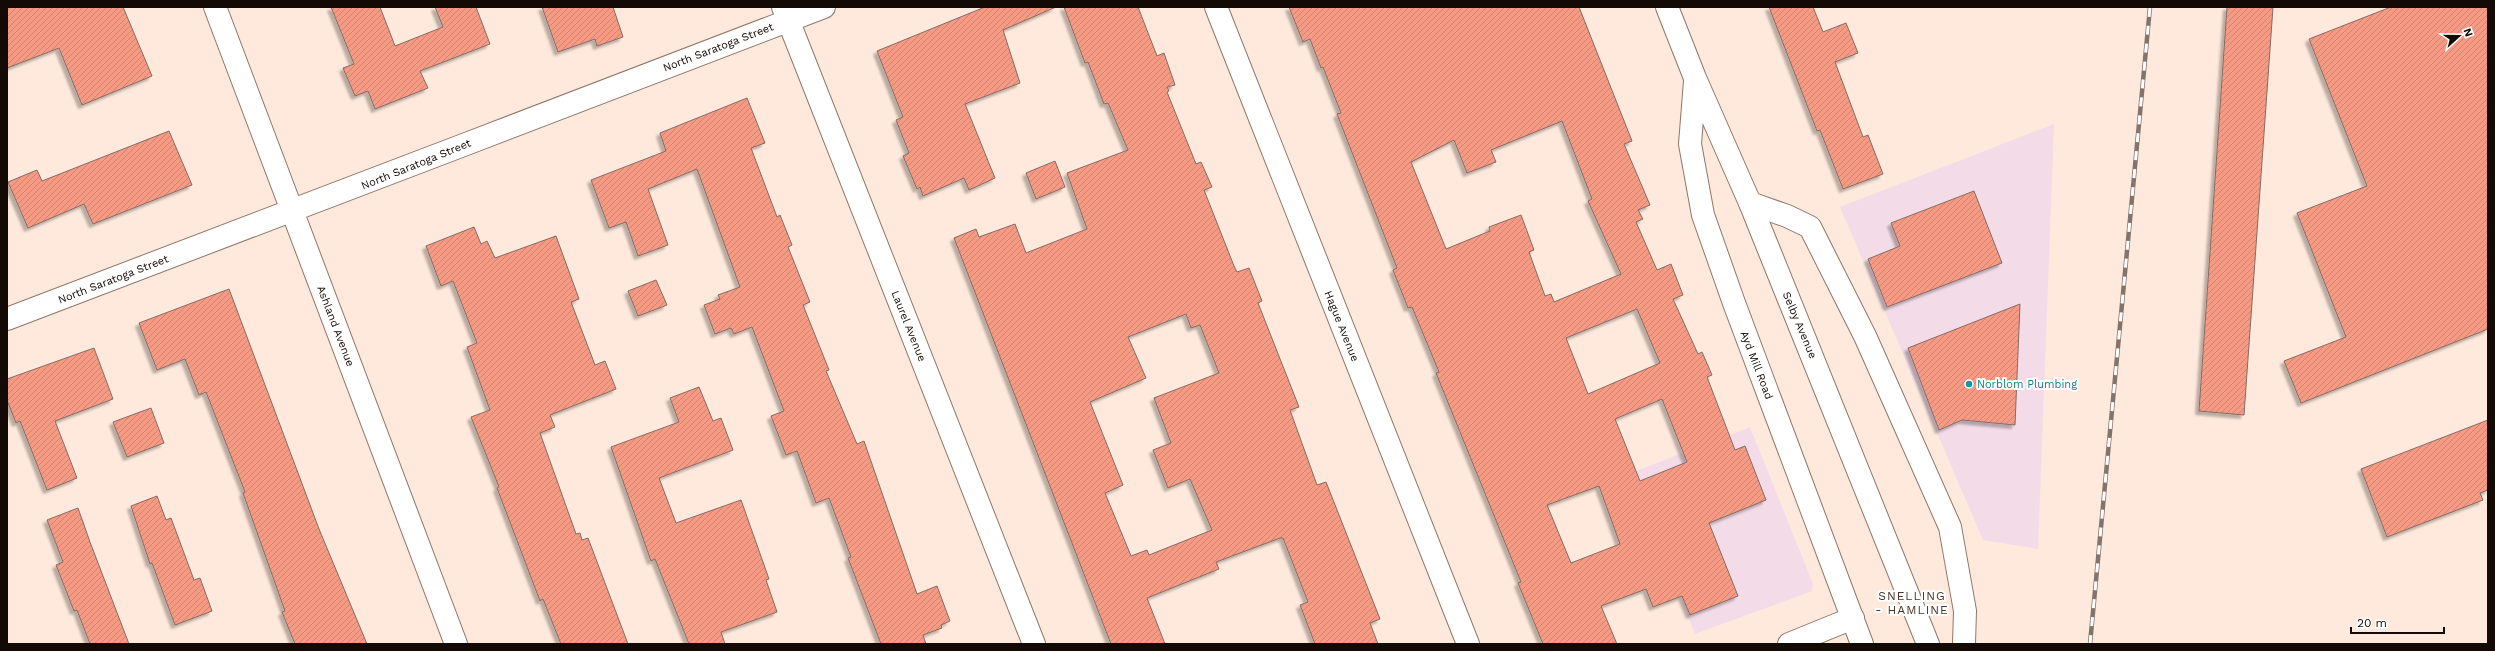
<svg xmlns="http://www.w3.org/2000/svg" width="2495" height="651" font-family="'Work Sans',sans-serif">
<style>
.commercial{fill:#f3dce8}
.building{fill:url(#building-hatch);stroke:#856b64;fill-rule:evenodd;filter:url(#shadow)}
.lines{fill:none;stroke-linecap:round;stroke-linejoin:round}
.minor-casing{stroke:#8e7769;stroke-width:24}
.major-casing{stroke:#8e7769;stroke-width:24}
.minor{stroke:#fff;stroke-width:22}
.major{stroke:#fff;stroke-width:22}
.rail-casing{stroke:#82736b;stroke-width:4.5}
.rail{stroke:#fff;stroke-width:3;stroke-dasharray:9;stroke-linecap:butt}
.culture-dot{fill:#0f9aa8;stroke:#fff;stroke-width:1.5}
.labels{text-anchor:middle;stroke-width:4;stroke-linejoin:round;paint-order:stroke}
.street-label{font-size:11px;fill:#130a06;stroke:#fff}
.culture-label{font-size:11px;fill:#0d838f;stroke:#fff;text-anchor:start}
.neighbourhood-label{font-size:12px;letter-spacing:1px;fill:#493528;stroke:#fff}
</style>
<defs>
<pattern id="building-hatch" width="6" height="6" patternUnits="userSpaceOnUse"><rect width="6" height="6" fill="#f69a84"/><path d="M-1 1l2-2M0 6l6-6M5 7l2-2" fill="none" stroke="#d28370"/></pattern>
<filter id="shadow"><feDropShadow dx="-3.5" dy="3.5" stdDeviation="1" flood-color="#0004"/></filter>
</defs>
<rect width="100%" height="100%" fill="#fee9dc"/>
<path class="commercial" d="M2054,124l-16,425 -55,-9 -143,-333z
M1750,427l63,157 -1,7 -117,43 -64,-161z"/>
<path class="building" d="M7,7h116l29,69 -70,29 -23,-57 -52,20z
M331,7h49l15,39 48,-19 -8,-20h41l14,37 -70,27 8,17 -53,21 -7,-18 -13,5 -12,-28 11,-4z
M542,7h71l10,30 -26,9 -2,-7 -37,13z
M985,7h71l-53,23 17,53 -55,21 30,74 -26,12 -5,-12 -41,18 -3,-9 -3,2 -14,-33 6,-3 -13,-33 7,-3 -26,-66z
M1064,7h74l19,49 7,-3 11,32 -8,2 2,4 -2,1 29,72 5,-2 11,25 -8,3 30,76 3,6 12,-4 13,33 -4,2 41,104 -9,3 27,75 9,-3 54,137 -10,4 8,21h-63l-15,-39 8,-3 -25,-64h-3l-64,24 3,7 -72,29 18,46h-54l-157,-406 22,-9 3,8 36,-13 11,29 61,-24 -20,-56 61,-23 -20,-47 -4,1 -16,-42 -3,1zM1186,314l5,14 9,-3 19,48 -65,25 17,45 -18,7 15,38 22,-9 22,51 -63,25 -2,-5 -16,6 -26,-63 18,-8 -33,-83 56,-24 -18,-41z
M1289,7h290l53,134 -8,3 26,61 -12,5 5,9 -7,3 21,48 14,-6 12,31 -10,4 25,55 4,-2 10,23 -5,2 28,73 10,-4 21,54 -57,23 29,73 -48,19 -8,-19 -29,11 -7,-18 -45,17 16,38h-74l-25,-61 3,-1 -85,-209 3,-1 -27,-65 -4,1 -15,-38 4,-2 -60,-154 4,-1 -18,-46 -2,1 -11,-29 -7,3zM1562,121l30,78 -4,2 33,73 -67,28 -3,-8 -6,2 -16,-44 5,-2 -13,-35 -32,12 1,4 -44,18 -35,-87 43,-22 13,33 29,-11 -5,-12zM1637,309l23,54 -72,31 -22,-56zM1662,399l25,63 -47,19 -25,-62zM1599,486l21,58 -49,19 -24,-58z
M1769,7h44l10,25 23,-9 12,30 -23,9 28,75 5,-2 15,39 -40,15 -23,-59 -3,1z
M2227,7h46l-29,408 -45,-4z
M2391,7h97v322l-187,74 -17,-42 62,-24 -49,-124 70,-27 -58,-147z
M747,98l18,45 -14,5 26,69 3,-2 12,30 -4,2 22,55 -7,3 26,65 -3,1 31,73 7,-3 53,153 20,-8 13,35 -9,4 1,3 -19,7 3,9h-45l-33,-86 3,-1 -22,-59 -13,5 -19,-52 -11,4 -15,-39 13,-5 -32,-84 -18,7 -3,-6 -16,6 -11,-29 16,-6 -2,-4 22,-8 -43,-118 -49,20 20,56 -30,11 -12,-34 -17,6 -18,-48 75,-29 -6,-18z
M169,131l23,54 -99,39 -9,-20 -56,24 -20,-46 29,-12 5,11z
M1055,161l10,26 -29,12 -10,-26z
M1974,191l28,72 -115,44 -19,-48 32,-13 -9,-23z
M474,227l7,17 6,-3 8,17 61,-22 23,63 -8,3 24,63 10,-4 11,28 -66,26 5,12 -15,6 36,101 4,-1 2,7 6,-2 40,106h-67l-18,-45 -3,2 -43,-113 2,-1 -28,-70 19,-7 -23,-63 10,-4 -24,-62 -12,5 -15,-40z
M656,280l11,25 -29,11 -10,-25z
M229,289l90,240 48,115h-72l-13,-32 3,-1 -42,-118 2,-1 -39,-100 -7,3 -14,-36 -28,11 -18,-47z
M2020,304l-5,121 -53,-5 -23,10 -31,-82z
M94,348l19,51 -58,22 22,57 -30,12 -27,-69 -4,2 -9,-23v-21z
M699,387l14,34 8,-3 12,32 -74,28 17,45 65,-23 28,79 -3,1 11,32 -56,20 4,12h-36l-34,-85 -4,2 -40,-114 68,-25 -9,-24z
M151,408l13,35 -37,14 -14,-35z
M2488,420v70l-8,3 3,7 -96,37 -26,-68z
M157,496l9,24 5,-2 23,62 6,-2 12,33 -37,14 -23,-62 -2,1 -19,-58z
M78,508l12,34 39,102h-39l-13,-34 -3,1 -18,-46 7,-3 -16,-42z"/>
<g class="lines">
<g class="minor-casing">
<path id="minor" d="M215,7l241,637
M783,7l251,637
M1216,7l252,637
M1750,203l178,441
M7,319c272,-103 545,-208 817,-312
M1789,644l64,-26"/>
</g>
<g class="major-casing">
<path id="major" d="M1667,7l28,71 55,125 37,13 23,11 55,109 85,191 15,84 -1,33
M1695,81l-5,63 13,71 31,88 128,341"/>
</g>
<use href="#minor" class="minor"/>
<use href="#major" class="major"/>
<g class="rail-casing">
<path id="rail" d="M2090,644l60,-637"/>
</g>
<use href="#rail" class="rail"/>
</g>
<circle class="culture-dot" cx="1969" cy="384" r="4"/>
<g class="labels">
<g class="street-label">
<text transform="translate(718 47) rotate(-21)" y="4">North Saratoga Street</text>
<text transform="translate(416 164) rotate(-22)" y="4">North Saratoga Street</text>
<text transform="translate(113 279) rotate(-21)" y="4">North Saratoga Street</text>
<text transform="translate(1800 325) rotate(67)" y="4">Selby Avenue</text>
<text transform="translate(336 326) rotate(69)" y="4">Ashland Avenue</text>
<text transform="translate(909 326) rotate(68)" y="4">Laurel Avenue</text>
<text transform="translate(1342 326) rotate(68)" y="4">Hague Avenue</text>
<text transform="translate(1757 365) rotate(69)" y="4">Ayd Mill Road</text>
</g>
<g class="culture-label">
<text x="1977" y="388">Norblom Plumbing</text>
</g>
<g class="neighbourhood-label">
<text x="1912" y="600">SNELLING<tspan x="1912" dy="14">- HAMLINE</tspan></text>
</g>
</g>
<rect width="2495" height="651" fill="none" stroke="#130a06" stroke-width="16"/>
<g transform="translate(2459 36) rotate(69)" stroke="#ffffff" stroke-width="3" paint-order="stroke">
<path d="M0-3L7 15L0 10L-7 15Z" fill="#130a06"/>
<text y="-6" font-size="11" font-weight="bold" text-anchor="middle" fill="#130a06">N</text>
</g>
<path d="M2351 627v6h93v-6" fill="none" stroke="#130a06" stroke-width="2"/>
<text x="2357" y="627" font-size="12" fill="#130a06" stroke="#ffffff" stroke-width="3" paint-order="stroke">20 m</text>
</svg>
